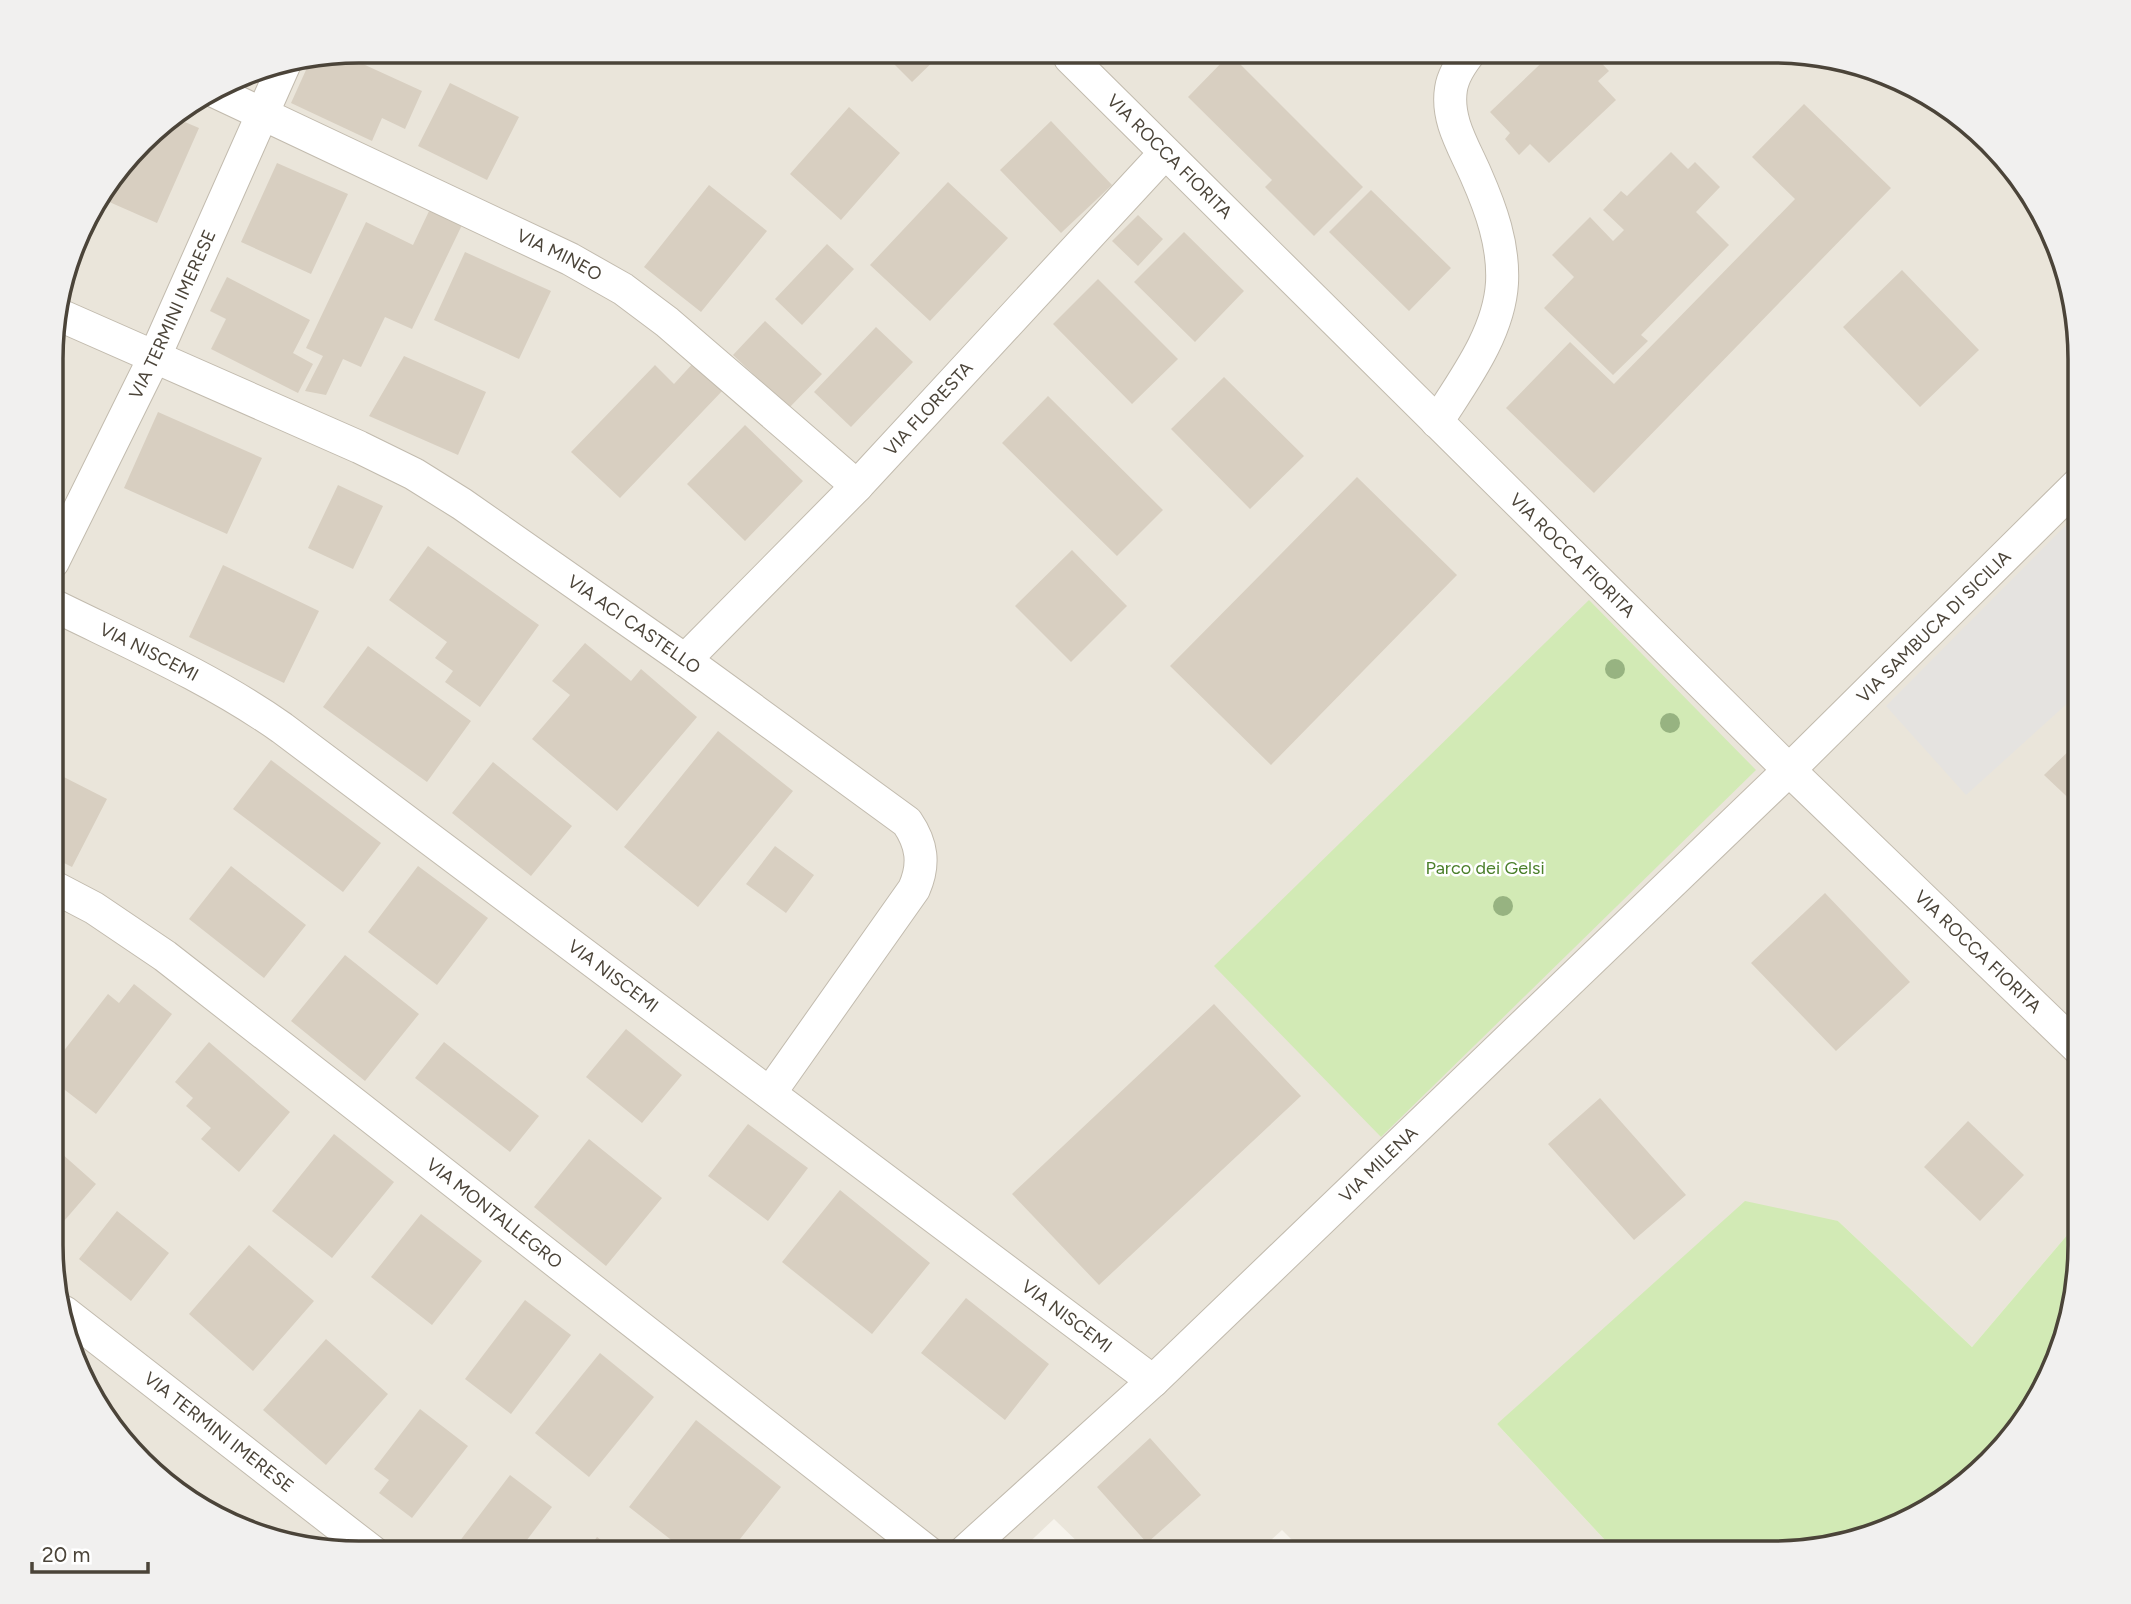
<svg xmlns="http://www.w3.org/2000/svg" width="2131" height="1604" font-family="Figtree,sans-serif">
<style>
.residential{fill:#eae5da}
.green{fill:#d2eab5}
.parking{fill:#e5e3e0}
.building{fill:#d8cfc1}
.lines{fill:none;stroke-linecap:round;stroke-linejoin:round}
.minor-casing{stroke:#c2bbae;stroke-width:34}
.minor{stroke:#fff;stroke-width:32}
.tree{fill:#97b381}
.labels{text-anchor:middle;stroke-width:5;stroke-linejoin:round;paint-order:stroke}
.street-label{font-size:18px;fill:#4b4439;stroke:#fff}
.park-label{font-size:18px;fill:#4a7f2a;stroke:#fff}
.rim{fill:none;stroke:#4b4439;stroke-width:3.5}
</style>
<rect width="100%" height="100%" fill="#f6f3ec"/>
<path class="residential" d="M359,51h1433l98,23 85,53 74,96 31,135v862l-108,127 -134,-126 -341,203 120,129h-312l-23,-23 -25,23h-50l-8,-9 -11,9h-99l-35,-34 -36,34h-679l-98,-23 -85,-53 -73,-95 -32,-116 2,-948 39,-113 64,-78 103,-60z"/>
<path class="green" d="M1589,600l167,170 -375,367 -167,-171z
M1745,1201l93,20 134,126 108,-127v46l-23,98 -53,84 -96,74 -136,31h-155l-120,-129z"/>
<path class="parking" d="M2080,511v181l-114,103 -80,-89z"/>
<path class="building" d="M522,51h29l-6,11z
M881,51h63l-32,31z
M1554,51h13l8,9 9,-9h6l19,20 -11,10 18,19 -67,63 -19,-19 -11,11 -14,-16 5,-6 -20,-21z
M341,54l81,37 -17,38 -23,-11 -10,23 -81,-38 20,-44z
M1230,54l133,133 -49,49 -49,-49 7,-7 -84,-83z
M450,83l69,34 -32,63 -69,-34z
M1804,104l87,84 -297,305 -88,-85 64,-66 44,42 181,-185 -43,-42z
M849,107l51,46 -59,67 -51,-46z
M173,117l26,11 -42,95 -59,-26 58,-70z
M1051,121l61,64 -51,48 -61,-63z
M1671,152l17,17 7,-7 25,25 -24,25 33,33 -88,90 7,6 -35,34 -69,-67 30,-31 -22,-22 38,-38 23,24 11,-11 -21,-20 18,-19 6,5z
M277,163l71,31 -37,80 -70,-32z
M948,182l60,56 -78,83 -60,-56z
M709,185l58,46 -66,81 -57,-45z
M1371,190l80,78 -42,43 -80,-79z
M430,209l32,16 -50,104 -27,-12 -24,50 -18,-8 -17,36 -21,-4 18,-35 -17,-8 60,-126 47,23z
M1138,215l25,24 -25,27 -26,-25z
M1184,232l60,59 -49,51 -61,-60z
M827,244l27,25 -52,56 -27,-26z
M465,252l86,39 -32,68 -85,-39z
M1902,270l77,80 -59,57 -77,-80z
M227,277l83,43 -17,33 20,11 -15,29 -87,-44 15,-30 -16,-8z
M1098,279l80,80 -46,45 -79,-80z
M765,321l57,53 -33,34 -56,-53z
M876,327l37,35 -62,65 -37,-35z
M404,356l82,36 -28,63 -89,-39z
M695,361l29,28 -104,109 -49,-46 84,-87 19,19z
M1224,377l80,79 -54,53 -79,-80z
M1048,396l115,114 -46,46 -115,-113z
M158,412l104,46 -35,76 -103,-46z
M745,425l58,56 -58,60 -58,-57z
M1357,477l100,98 -186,190 -101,-99z
M338,485l45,21 -30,63 -45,-21z
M428,546l111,79 -59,82 -35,-25 8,-11 -18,-13 12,-16 -58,-42z
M1072,550l55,56 -56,56 -56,-56z
M223,565l96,46 -35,72 -95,-46z
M585,643l46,38 10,-12 56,48 -80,94 -85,-72 38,-44 -18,-14z
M368,646l103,75 -44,61 -104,-75z
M718,731l75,60 -95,116 -74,-60z
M2080,740v69l-36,-34z
M271,760l110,83 -38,49 -110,-83z
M493,762l79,64 -41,50 -79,-63z
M52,771l55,28 -35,68 -20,-10z
M775,846l39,29 -28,38 -40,-29z
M231,866l75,59 -42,53 -75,-59z
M418,866l70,52 -51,67 -69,-53z
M1825,893l85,89 -74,69 -85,-88z
M345,955l74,59 -54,67 -74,-60z
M134,984l38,30 -76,100 -44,-34v-14l56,-72 11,9z
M1214,1004l87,92 -202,189 -87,-91z
M626,1029l56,46 -40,48 -56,-46z
M209,1042l81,70 -51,60 -38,-33 10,-11 -25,-22 7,-8 -18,-16z
M444,1042l95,74 -29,36 -95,-74z
M1600,1098l86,97 -52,45 -86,-96z
M1968,1121l56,54 -44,46 -56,-54z
M748,1124l60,44 -40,53 -60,-45z
M334,1134l60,48 -62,76 -60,-47z
M589,1139l73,59 -56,68 -72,-59z
M52,1145l44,39 -44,51z
M840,1190l90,73 -58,71 -90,-72z
M117,1211l52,42 -38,48 -52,-42z
M421,1214l61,47 -50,64 -61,-48z
M249,1245l65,56 -61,70 -64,-57z
M966,1298l83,66 -44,56 -84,-67z
M525,1300l46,35 -60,79 -46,-35z
M326,1339l62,55 -62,71 -63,-55z
M600,1353l54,44 -65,80 -54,-44z
M420,1409l48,37 -56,72 -33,-25 10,-13 -15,-11z
M696,1420l85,67 -52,66h-41l-59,-46z
M1150,1438l51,57 -54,48 -50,-56z
M510,1475l42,32 -35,46h-52l-9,-7z
M597,1537l21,16h-33z"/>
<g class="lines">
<g class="minor-casing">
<g id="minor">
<path id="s1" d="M1070,58l719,712 291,280"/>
<path id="s2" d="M216,92l354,167 53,30 44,33 190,164"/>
<path id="s3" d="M55,313l304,134 55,27 48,30 223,156 222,162c15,22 18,42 7,67l-144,204"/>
<path d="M1437,422c26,-41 62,-88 65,-139 2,-38 -11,-74 -26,-108 -12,-28 -30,-55 -25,-86 2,-14 11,-27 20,-38"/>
<path id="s4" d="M53,562l102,-206 130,-293"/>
<path id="s5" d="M53,605c77,38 158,73 229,123l871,653"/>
<path id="s6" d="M685,660l172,-174 308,-333"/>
<path id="s7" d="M52,886l42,22 71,48 764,597"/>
<path id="s8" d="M64,1312l310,241"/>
<path id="s9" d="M963,1553l190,-172 636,-611 291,-288"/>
</g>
</g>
<use href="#minor" class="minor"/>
</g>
<g class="tree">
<circle cx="1615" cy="669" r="10"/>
<circle cx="1670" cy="723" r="10"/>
<circle cx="1503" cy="906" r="10"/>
</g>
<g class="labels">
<g class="street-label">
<text dy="6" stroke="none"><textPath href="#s1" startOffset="140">VIA ROCCA FIORITA</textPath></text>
<text dy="6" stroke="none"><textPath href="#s2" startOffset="380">VIA MINEO</textPath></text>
<text dy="6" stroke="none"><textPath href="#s4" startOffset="275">VIA TERMINI IMERESE</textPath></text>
<text dy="6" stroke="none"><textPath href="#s6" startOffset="350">VIA FLORESTA</textPath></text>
<text dy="6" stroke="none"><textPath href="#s1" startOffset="707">VIA ROCCA FIORITA</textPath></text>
<text dy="6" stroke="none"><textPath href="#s3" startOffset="660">VIA ACI CASTELLO</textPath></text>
<text dy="6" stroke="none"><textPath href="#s9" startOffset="1342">VIA SAMBUCA DI SICILIA</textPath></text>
<text dy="6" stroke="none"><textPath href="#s5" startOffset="107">VIA NISCEMI</textPath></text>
<text dy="6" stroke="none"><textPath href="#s1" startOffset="1274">VIA ROCCA FIORITA</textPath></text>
<text dy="6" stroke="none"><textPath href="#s5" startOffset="674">VIA NISCEMI</textPath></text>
<text dy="6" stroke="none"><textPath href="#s9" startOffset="569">VIA MILENA</textPath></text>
<text dy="6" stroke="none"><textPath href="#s7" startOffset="551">VIA MONTALLEGRO</textPath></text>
<text dy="6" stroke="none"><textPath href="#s5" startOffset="1241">VIA NISCEMI</textPath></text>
<text dy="6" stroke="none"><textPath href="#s8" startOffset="196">VIA TERMINI IMERESE</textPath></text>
</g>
<g class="park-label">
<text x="1485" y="874">Parco dei Gelsi</text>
</g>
</g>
<path d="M0 0H2131V1604H0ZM359 63H1772A296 296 0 0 1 2068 359V1245A296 296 0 0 1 1772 1541H359A296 296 0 0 1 63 1245V359A296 296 0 0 1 359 63Z" fill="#f1f0ef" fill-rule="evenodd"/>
<path class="rim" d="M359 63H1772A296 296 0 0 1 2068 359V1245A296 296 0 0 1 1772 1541H359A296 296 0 0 1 63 1245V359A296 296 0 0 1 359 63Z"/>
<path d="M32 1562v10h116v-10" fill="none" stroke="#4b4439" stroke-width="3.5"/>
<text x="42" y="1562" font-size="21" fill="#4b4439" stroke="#ffffff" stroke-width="5" paint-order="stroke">20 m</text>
</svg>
